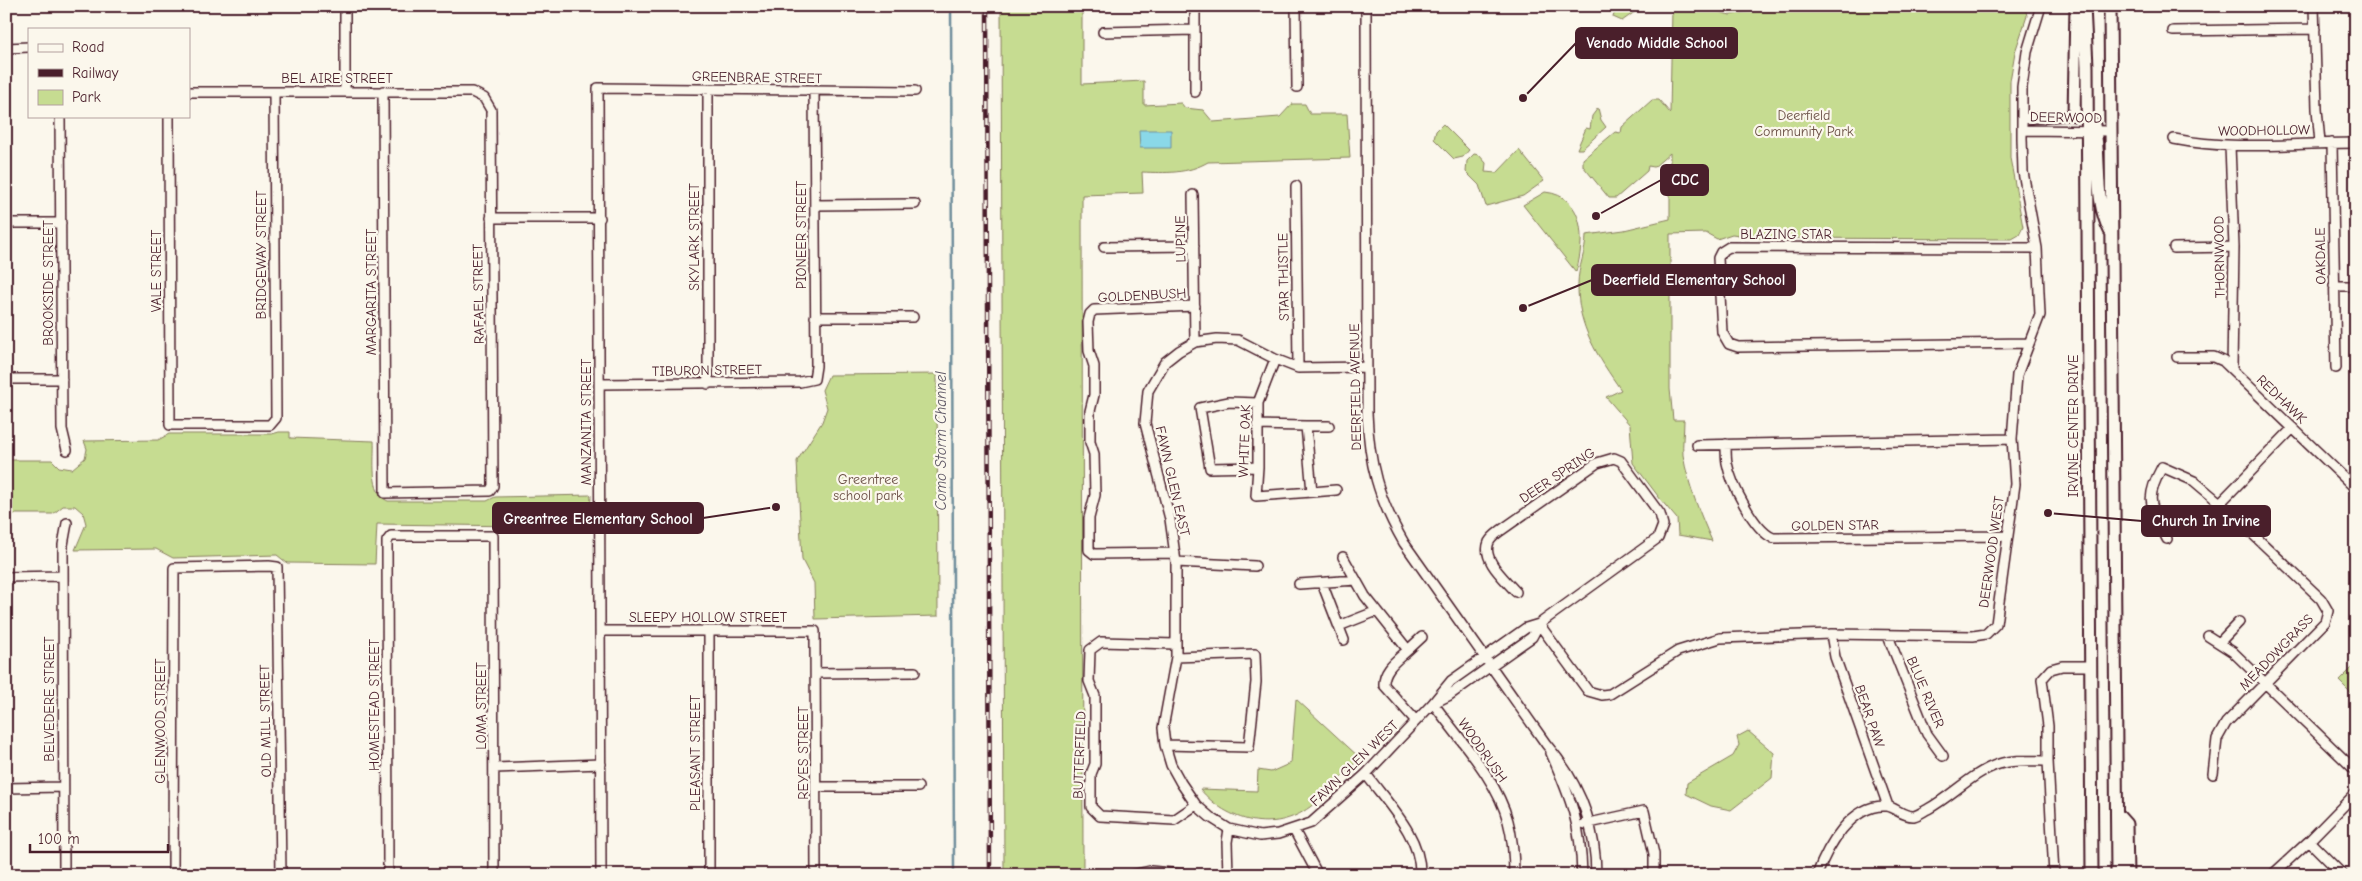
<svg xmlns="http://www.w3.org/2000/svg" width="2362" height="881" font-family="'Comic Neue',sans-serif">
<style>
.green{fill:#c6dc91;stroke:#887e5e}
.water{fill:#8ad8e8;stroke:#708e9c}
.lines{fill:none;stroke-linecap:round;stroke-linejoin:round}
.stream{stroke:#708e9c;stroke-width:2.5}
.minor-casing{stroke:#4a1f2b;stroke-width:12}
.major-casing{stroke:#4a1f2b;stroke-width:15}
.minor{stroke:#fbf7ec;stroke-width:9}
.major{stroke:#fbf7ec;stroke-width:11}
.rail-casing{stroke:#4a1f2b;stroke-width:4.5}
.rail{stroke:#fbf7ec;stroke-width:2.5;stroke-dasharray:8;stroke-linecap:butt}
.labels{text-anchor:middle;stroke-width:4.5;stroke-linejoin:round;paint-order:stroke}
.street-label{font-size:14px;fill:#4a1f2b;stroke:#fbf7ec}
.park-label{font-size:14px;fill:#694e44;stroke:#fbf7ec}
.water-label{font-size:15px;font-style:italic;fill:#5d5664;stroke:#fbf7ec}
.leader{fill:none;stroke:#4a1f2b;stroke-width:2}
.callout-dot{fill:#4a1f2b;stroke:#fbf7ec;stroke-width:2}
.callout{fill:#4a1f2b;stroke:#4a1f2b;stroke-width:2}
.callout-label{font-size:15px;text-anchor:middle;font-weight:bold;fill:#fff}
</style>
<rect width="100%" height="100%" fill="#fbf7ec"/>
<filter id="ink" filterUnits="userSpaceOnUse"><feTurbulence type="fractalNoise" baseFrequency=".02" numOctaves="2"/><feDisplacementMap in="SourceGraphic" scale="10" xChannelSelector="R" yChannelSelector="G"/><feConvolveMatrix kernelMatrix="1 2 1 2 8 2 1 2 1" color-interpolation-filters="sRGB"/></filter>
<g filter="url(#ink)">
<path class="green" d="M1001,6h81v78l62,-3v24l37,-2 4,5 18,2 10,12 67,-5 12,-13h13l5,10h37l3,44 -142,4c-21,12 -42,11 -66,10l1,21 -61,2 1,680h-79z
M1617,6h26l-21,15 -9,-4z
M1765,8h257l4,3 1,5 -12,36 -5,29v77l13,69 -4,8 -7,4 -251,-1 -29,-4 -15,5 -11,-6 -36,1v155l3,31h11c0,12 -2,24 -1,35 5,30 17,59 29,86l-34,-6 -1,-16 -16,-19 -28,-37 -3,-38 -24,-28 15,-7c-23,-33 -44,-64 -43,-106 0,-17 8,-32 8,-49l38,-5 46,-11v-66l-16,14 -6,-1 -1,5 -31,27h-7l-26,-32v-7l32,-27 6,1 1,-6 30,-27h7l11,13 2,-104 41,1 17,5z
M1598,108l3,12 5,7 -24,22h-5l9,-21 4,1 2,-13z
M1443,124l26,26 -6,7 -9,2 -20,-20 2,-8z
M1519,150l25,31 -21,15 -37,10 -7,-21 -13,-13 1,-11 7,-7 5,1 7,8 -1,9 12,1z
M1545,192c41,4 40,50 31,80l-53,-67z
M937,374l1,242 -123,3 -1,-36 -12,-23 -5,-99 25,-39 5,-14 -5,-18 7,-15z
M279,432h11v6l84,3c1,17 -5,53 14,60h99l8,-4 96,-2 -1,32 -213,-3 -2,40 -88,-1 -10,-8 -104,3 -17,-9 -81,1 11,-26 -3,-11 -8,-7h-12l-10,8h-47v-54h46l7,7 13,2 13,-11 2,-9 -3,-8 74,-1 11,-6h103z
M2356,664v34l-17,-17z
M1296,699l64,59c-16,16 -32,35 -50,49 -36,27 -83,15 -110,-18l57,2 1,-21 13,2 20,-9z
M1748,731l26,22 -2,25 -41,32 -20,-4 -25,-12 1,-11 46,-27 6,-11 -2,-8z"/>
<path class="water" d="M1139,130h32v18h-31z"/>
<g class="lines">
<path class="stream" d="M951,6l3,869"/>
<g class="minor-casing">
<path id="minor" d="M345,6v86
M1296,6l1,81
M1366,6l1,407c2,51 11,85 37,130l142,201c33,38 50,80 50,131
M2314,6l3,103 3,34
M2173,31l142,-2
M1103,32l92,-2
M6,48l23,-1
M189,92h283l12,6 7,12 2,376 -3,5 -105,2 -2,-402
M1195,92v-86
M60,116l2,313 5,21
M169,116l1,309h100l6,-7 -2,-326
M2022,119l52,-4 13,4
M2022,130l88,1
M2174,139c60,12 121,4 182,4
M2332,143l4,225
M2230,146l4,101 -2,121
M1296,186l2,182
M1193,195l2,147
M815,205l100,-1
M491,218h109
M6,223h55
M1104,247l90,-1
M2174,248l60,-1
M2334,286h22
M815,317h98
M2029,343l-291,4 -9,-3 -7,-12 -4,-74 3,-6 8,-5 308,1
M2177,357h37l9,4 133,128
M1367,367l-69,1 -23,-9 -37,-19 -21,-1 -22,3 -16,9 -14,11 -17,29 -3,32 25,96 6,43v95l-13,71 2,17 6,20 10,18 15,22 14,12 19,12 31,7 18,-2 33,-11 55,-49 67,-71 18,-22 75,-53 13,-4 119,-86 5,-13 -3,-11 -39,-53 -7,-3 -17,5 -97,68c-4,3 -9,7 -11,11 -8,18 17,38 27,50
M6,379h56
M600,384l200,-2 14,-3 2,-13 -2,-275
M708,384v-294
M1258,403l-29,-1 -29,6 10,60 48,-1
M1257,425l49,1 6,66 -56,4 2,-29v-64l17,-44
M1306,426h23
M1726,444c0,6 0,13 1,19 4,21 27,67 46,75l234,-2
M1697,445l315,-6
M1312,492l24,-2
M2220,503l73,-75
M2167,539c-15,-33 -24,-37 -5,-72l32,14 26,22 101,96 7,12 -3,11 -99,101 -9,16 -4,35
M1175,553l-81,1 -5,-4v-32l6,-23 -1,-41 -4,-12v-31l4,-16v-29l-5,-15 -1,-29 2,-8 4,-4 101,-4
M1343,557l22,39 43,54c-11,10 -25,19 -24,35l32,36
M1176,562l79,4
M6,577l57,-1
M1322,583l22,57
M1299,584l57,-4
M1539,624l49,67 14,4 8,-1 68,-43 42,-13 111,-4 142,2 13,-2 10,-10 19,-140 -3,-45 5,-64 23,-60 -3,-67 -14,-76 -1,-34v-51l5,-35 14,-46
M1339,626l38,-15
M601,631h214l1,244
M709,631v244
M1831,634l4,23 53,149
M1888,636l39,98 16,22
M2208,636l25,16 123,119
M2219,643l20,-21
M1175,644l-74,-2 -11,8 -1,31 6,15v68l-4,10v33l9,9 74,4 22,-15
M1408,650l14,-13
M816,673l99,-1
M1433,703c25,35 64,76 75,118 5,18 6,35 6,54
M1434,703l14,-7 84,-59 7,-13
M1165,745l84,2 7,-65 -1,-28 -79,3
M1551,753c20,46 30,71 31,122
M2048,761l6,114
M495,768l106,-4
M1366,774c21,29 56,63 54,101
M817,787h101
M6,788l57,-1
M1585,824l59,-13 10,43v21
M1294,830l24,45
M2309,841l34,34
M64,875l-1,-330 4,-22
M173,875l1,-307 95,-2 8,1 4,308
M388,875l-1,-334 4,-5h102l1,339
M601,875l-3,-787 317,3
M1132,875l18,-4 41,4
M1228,875l-1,-33 2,-13
M1817,875c10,-28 34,-71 69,-69 9,1 17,11 28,10 4,-1 10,-5 14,-7 24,-13 45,-37 71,-45 15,-5 33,-3 49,-3v-35l-6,-47 9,-10 11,-3h28
M2272,875l37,-34 47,-48"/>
</g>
<g class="major-casing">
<path id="major" d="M2084,6l3,60 5,809
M2110,6l7,869
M2074,115l2,-109
M2087,119l7,6c8,36 -1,72 16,106
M2117,814l9,10 1,51"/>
</g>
<use href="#minor" class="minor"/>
<use href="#major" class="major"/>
<g class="rail-casing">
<path id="rail" d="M987,6l3,869"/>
</g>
<use href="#rail" class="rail"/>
</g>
</g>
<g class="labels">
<g class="street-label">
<text transform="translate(757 77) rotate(1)" y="5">GREENBRAE STREET</text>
<text x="337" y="83">BEL AIRE STREET</text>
<text transform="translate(2066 117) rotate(1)" y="5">DEERWOOD</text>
<text transform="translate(2264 130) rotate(-1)" y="5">WOODHOLLOW</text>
<text x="1786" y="239">BLAZING STAR</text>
<text transform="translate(801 235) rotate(-90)" y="5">PIONEER STREET</text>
<text transform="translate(694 237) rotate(-90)" y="5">SKYLARK STREET</text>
<text transform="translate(1180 239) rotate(-91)" y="5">LUPINE</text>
<text transform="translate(261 255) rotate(-90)" y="5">BRIDGEWAY STREET</text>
<text transform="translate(2320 256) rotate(-91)" y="5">OAKDALE</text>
<text transform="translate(2219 257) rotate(-91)" y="5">THORNWOOD</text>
<text transform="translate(156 271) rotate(-90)" y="5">VALE STREET</text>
<text transform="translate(1283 277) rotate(-91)" y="5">STAR THISTLE</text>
<text transform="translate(48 283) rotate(-90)" y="5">BROOKSIDE STREET</text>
<text transform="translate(371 292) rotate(-90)" y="5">MARGARITA STREET</text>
<text transform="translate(478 294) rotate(-91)" y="5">RAFAEL STREET</text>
<text transform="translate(1142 295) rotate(-3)" y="5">GOLDENBUSH</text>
<text transform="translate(707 370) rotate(-1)" y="5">TIBURON STREET</text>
<text transform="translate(1355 387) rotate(-91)" y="5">DEERFIELD AVENUE</text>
<text transform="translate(2282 399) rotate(44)" y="5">REDHAWK</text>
<text transform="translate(586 422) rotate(-90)" y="5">MANZANITA STREET</text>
<text transform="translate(2073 426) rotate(-90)" y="5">IRVINE CENTER DRIVE</text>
<text transform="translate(1244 441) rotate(-88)" y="5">WHITE OAK</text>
<text transform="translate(1557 475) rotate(-34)" y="5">DEER SPRING</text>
<text transform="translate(1173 481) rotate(77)" y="5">FAWN GLEN EAST</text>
<text transform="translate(1835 525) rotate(-1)" y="5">GOLDEN STAR</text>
<text transform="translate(1991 552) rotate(-82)" y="5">DEERWOOD WEST</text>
<text x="708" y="622">SLEEPY HOLLOW STREET</text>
<text transform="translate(2276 652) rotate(-46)" y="5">MEADOWGRASS</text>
<text transform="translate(1926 692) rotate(67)" y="5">BLUE RIVER</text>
<text transform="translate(49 699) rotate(-90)" y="5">BELVEDERE STREET</text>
<text transform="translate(374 705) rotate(-90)" y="5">HOMESTEAD STREET</text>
<text transform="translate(481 706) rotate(-90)" y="5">LOMA STREET</text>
<text transform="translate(1870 716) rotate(71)" y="5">BEAR PAW</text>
<text transform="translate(160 721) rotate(-90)" y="5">GLENWOOD STREET</text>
<text transform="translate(265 721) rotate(-91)" y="5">OLD MILL STREET</text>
<text transform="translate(1483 750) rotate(55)" y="5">WOODRUSH</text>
<text transform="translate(695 753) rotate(-90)" y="5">PLEASANT STREET</text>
<text transform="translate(803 753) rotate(-90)" y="5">REYES STREET</text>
<text transform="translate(1079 755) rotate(-88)" y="5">BUTTERFIELD</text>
<text transform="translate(1354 763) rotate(-44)" y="5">FAWN GLEN WEST</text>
</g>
<g class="park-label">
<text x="1804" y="120">Deerfield<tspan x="1804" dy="16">Community Park</tspan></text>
<text x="868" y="484">Greentree<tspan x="868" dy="16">school park</tspan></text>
</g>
<g class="water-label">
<text transform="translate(941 441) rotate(-90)" y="5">Como Storm Channel</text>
</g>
</g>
<path class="leader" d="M1523 98L1576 43M1596 216L1661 180M1523 308L1592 280M776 507L703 518M2048 513L2142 521"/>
<g class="callout-dot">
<circle cx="1523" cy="98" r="5"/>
<circle cx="1596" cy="216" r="5"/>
<circle cx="1523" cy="308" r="5"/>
<circle cx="776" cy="507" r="5"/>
<circle cx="2048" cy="513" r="5"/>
</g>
<g class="callout">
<rect x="1576" y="28" width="161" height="30" rx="5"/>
<rect x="1661" y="165" width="47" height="30" rx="5"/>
<rect x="1592" y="265" width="203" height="30" rx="5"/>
<rect x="493" y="503" width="210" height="30" rx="5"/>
<rect x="2142" y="506" width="128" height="30" rx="5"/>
</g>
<g class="callout-label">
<text x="1657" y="48">Venado Middle School</text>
<text x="1685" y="185">CDC</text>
<text x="1694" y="285">Deerfield Elementary School</text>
<text x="598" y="524">Greentree Elementary School</text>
<text x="2206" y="526">Church In Irvine</text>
</g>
<rect width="2362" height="881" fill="none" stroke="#fbf7ec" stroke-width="25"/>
<rect x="12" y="12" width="2337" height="856" fill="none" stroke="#4a1f2b" stroke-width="2" filter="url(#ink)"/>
<rect x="28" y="28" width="162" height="90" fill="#fbf7ec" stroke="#b4a19f"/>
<rect x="38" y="44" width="25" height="8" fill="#fbf7ec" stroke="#b4a19f"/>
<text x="72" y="52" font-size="15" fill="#4a1f2b">Road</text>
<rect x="38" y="69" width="25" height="8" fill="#4a1f2b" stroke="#b4a19f"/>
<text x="72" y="78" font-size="15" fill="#4a1f2b">Railway</text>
<rect x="38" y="90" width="25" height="15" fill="#c6dc91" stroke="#b4a19f"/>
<text x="72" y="102" font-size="15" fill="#4a1f2b">Park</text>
<path d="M30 844v8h138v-8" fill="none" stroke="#4a1f2b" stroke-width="2.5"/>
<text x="38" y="844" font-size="15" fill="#4a1f2b" stroke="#fbf7ec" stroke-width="4" paint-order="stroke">100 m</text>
</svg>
